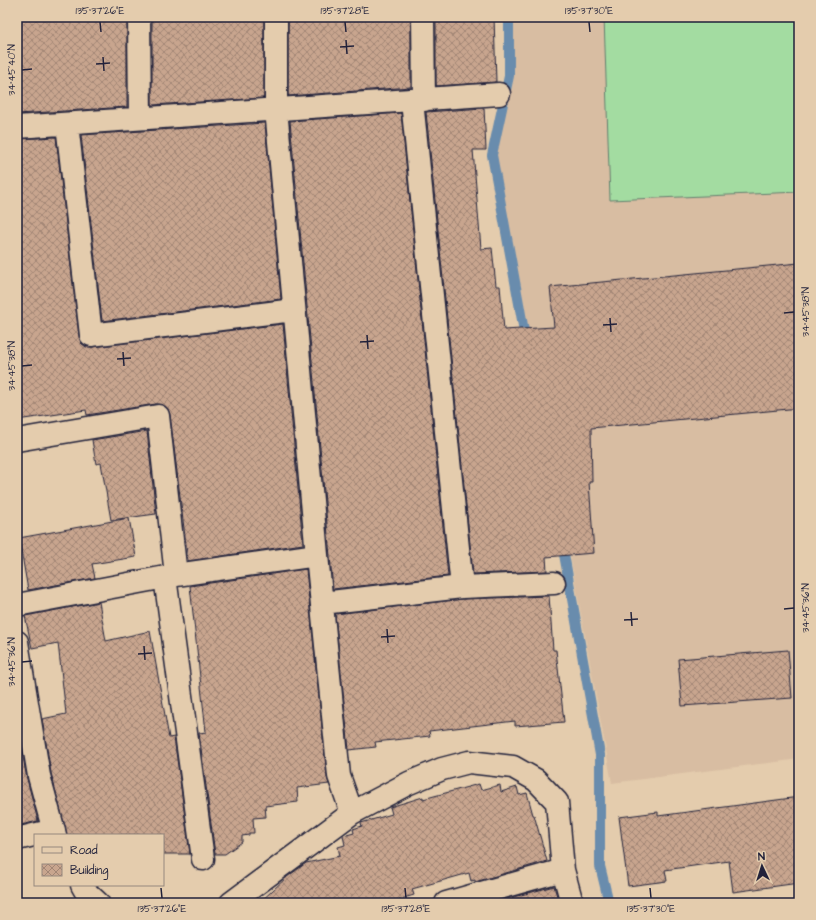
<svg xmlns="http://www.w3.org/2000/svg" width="816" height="920" font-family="'Architects Daughter',sans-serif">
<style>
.built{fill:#d8bda2}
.pitch{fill:#a3dca1;stroke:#627f6e}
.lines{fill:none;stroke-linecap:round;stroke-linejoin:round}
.stream{stroke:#698cad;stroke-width:10}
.building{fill:url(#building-cross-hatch);stroke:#22223b}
.minor-casing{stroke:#22223b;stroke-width:25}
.minor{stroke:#e4ccad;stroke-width:22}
.ticks{fill:none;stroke:#22223b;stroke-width:1.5}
.neatline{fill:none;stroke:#22223b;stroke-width:1.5}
.ticks-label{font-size:10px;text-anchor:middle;fill:#22223b}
</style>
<defs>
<pattern id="building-cross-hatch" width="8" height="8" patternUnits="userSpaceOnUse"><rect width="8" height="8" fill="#c8a58e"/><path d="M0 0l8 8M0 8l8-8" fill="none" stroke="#a28675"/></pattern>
</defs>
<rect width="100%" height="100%" fill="#e4ccad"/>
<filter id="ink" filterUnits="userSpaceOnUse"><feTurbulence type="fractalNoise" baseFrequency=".025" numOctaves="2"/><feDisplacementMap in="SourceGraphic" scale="8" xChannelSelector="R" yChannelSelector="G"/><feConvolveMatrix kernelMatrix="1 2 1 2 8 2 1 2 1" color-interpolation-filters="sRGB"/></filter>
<g filter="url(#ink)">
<path class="built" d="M514,17h285v742l-187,24 -116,-630 17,-72z"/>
<path class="pitch" d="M604,17h195v175l-189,8z"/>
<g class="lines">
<path class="stream" d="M509,17v59l-17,79 34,187
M562,543l38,212v111l9,37"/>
</g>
<path class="building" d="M17,17h110v90l-110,7z
M152,17h108v3h4v78l-112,7z
M353,17h58v70l-123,9v-77z
M436,17h58l2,65 -60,4z
M484,108l2,42h-13l8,99 11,-1 4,38h4l4,44 50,-3 -4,-40 249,-24v145l-208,20 1,54h-3l5,71 -48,4 1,14 -74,3 -47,-462z
M401,113l47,463 -115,13 -43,-468z
M265,123l16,176 -179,22 -21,-186z
M56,137l23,199 2,7 5,4h7l190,-23 20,220 -115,17 -18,-146 -2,-6 -5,-4 -7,-1 -69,11 -1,-5 -69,10v-273h3v-8z
M147,431l9,83 -45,6 -10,-57 -5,1 -4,-24z
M129,518l7,39 -44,7 3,14 -67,12 -9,-52z
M306,569l21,208 2,7 -32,4 1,14 -33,4 1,11 -13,1 1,15h-5v2l-7,1v6l-17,12h-10l-16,-121 7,-1 -16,-146z
M549,596l4,54h3l8,72 -49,4v-5l-86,10 1,5 -55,6 1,5 -27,3 -14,-136 128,-15z
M99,602l7,39 44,-10 19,107 5,-1 16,117h-27v-19h-96l-16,-62 -9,-54 24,-5 -8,-71 -26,5 -7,-32z
M788,650l4,48 -110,8 -4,-47z
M17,724l10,55 11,42 -21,5z
M479,784l2,6 19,-5 1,7 16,-5 2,8 8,-2 6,22h1l13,46 -72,21v-2l-4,1 -2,-8 -57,16 2,6 -27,8h-128l28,-26 19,-14 34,-7 -2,-9 7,-2 -2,-9 11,-3 -1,-4 9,-3 -1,-3 31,-9 -2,-7 33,-10v2z
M799,797v86l-66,9 -4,-31 -64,9 2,11 -39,5 -9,-69 39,-5v4z
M554,886l5,17h-67z"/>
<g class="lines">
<g class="minor-casing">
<path id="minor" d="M139,17l1,101
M276,17v92l41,446 22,221 13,37
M423,17l1,83
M412,101l50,486
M67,124l24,211 203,-25
M17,127l482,-33
M17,440l141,-24 18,159
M165,577l38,282
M322,603l140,-16 92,-4
M17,605l159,-30 141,-20
M17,642l22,134 16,59
M17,839l37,-9
M82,885l4,7 12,11
M231,903l121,-90 57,-30 33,-14 27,-7 44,5 23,13 21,22 6,68 9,33
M446,903l117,-33"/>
</g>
<use href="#minor" class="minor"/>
</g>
</g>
<path class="ticks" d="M100,22l1,10M345,22l1,10M589,22l1,10M346,40l1,14M340,47l14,-1M103,57l1,14M96,64l14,-1M22,70l10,-1M784,313l10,-1M610,318l1,14M603,325l14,-1M367,335l1,14M360,342l14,-1M123,352l1,14M117,359l14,-1M22,366l10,-1M784,609l10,-1M631,612l1,14M624,620l14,-1M387,629l1,14M381,637l14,-1M144,646l1,14M138,654l14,-1M22,662l10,-1M161,888l1,10M405,888l1,10M650,888l1,10"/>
<rect width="816" height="920" fill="none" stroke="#e4ccad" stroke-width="44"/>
<rect x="34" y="834" width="130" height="52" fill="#e4ccad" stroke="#96887f"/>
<rect x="42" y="847" width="20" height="6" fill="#e4ccad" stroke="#96887f"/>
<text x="70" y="854" font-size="12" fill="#22223b">Road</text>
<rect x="42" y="864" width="20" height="12" fill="url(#building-cross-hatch)" stroke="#96887f"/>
<text x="70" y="874" font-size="12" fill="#22223b">Building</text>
<g transform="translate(762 866) rotate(356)" stroke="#e4ccad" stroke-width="3" paint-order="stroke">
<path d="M0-3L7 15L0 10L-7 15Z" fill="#22223b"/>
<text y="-6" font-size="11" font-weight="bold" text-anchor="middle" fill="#22223b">N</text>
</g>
<rect x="22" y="22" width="772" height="876" class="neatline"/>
<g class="ticks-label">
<text x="100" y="14">135°37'26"E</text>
<text x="345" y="14">135°37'28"E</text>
<text x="589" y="14">135°37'30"E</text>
<text transform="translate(11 70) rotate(-90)" y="4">34°45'40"N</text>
<text transform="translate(805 312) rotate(-90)" y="4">34°45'38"N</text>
<text transform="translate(11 366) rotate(-90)" y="4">34°45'38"N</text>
<text transform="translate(805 608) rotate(-90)" y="4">34°45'36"N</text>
<text transform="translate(11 662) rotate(-90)" y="4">34°45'36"N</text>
<text x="162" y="912">135°37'26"E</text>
<text x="406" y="912">135°37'28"E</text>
<text x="651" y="912">135°37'30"E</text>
</g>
</svg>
